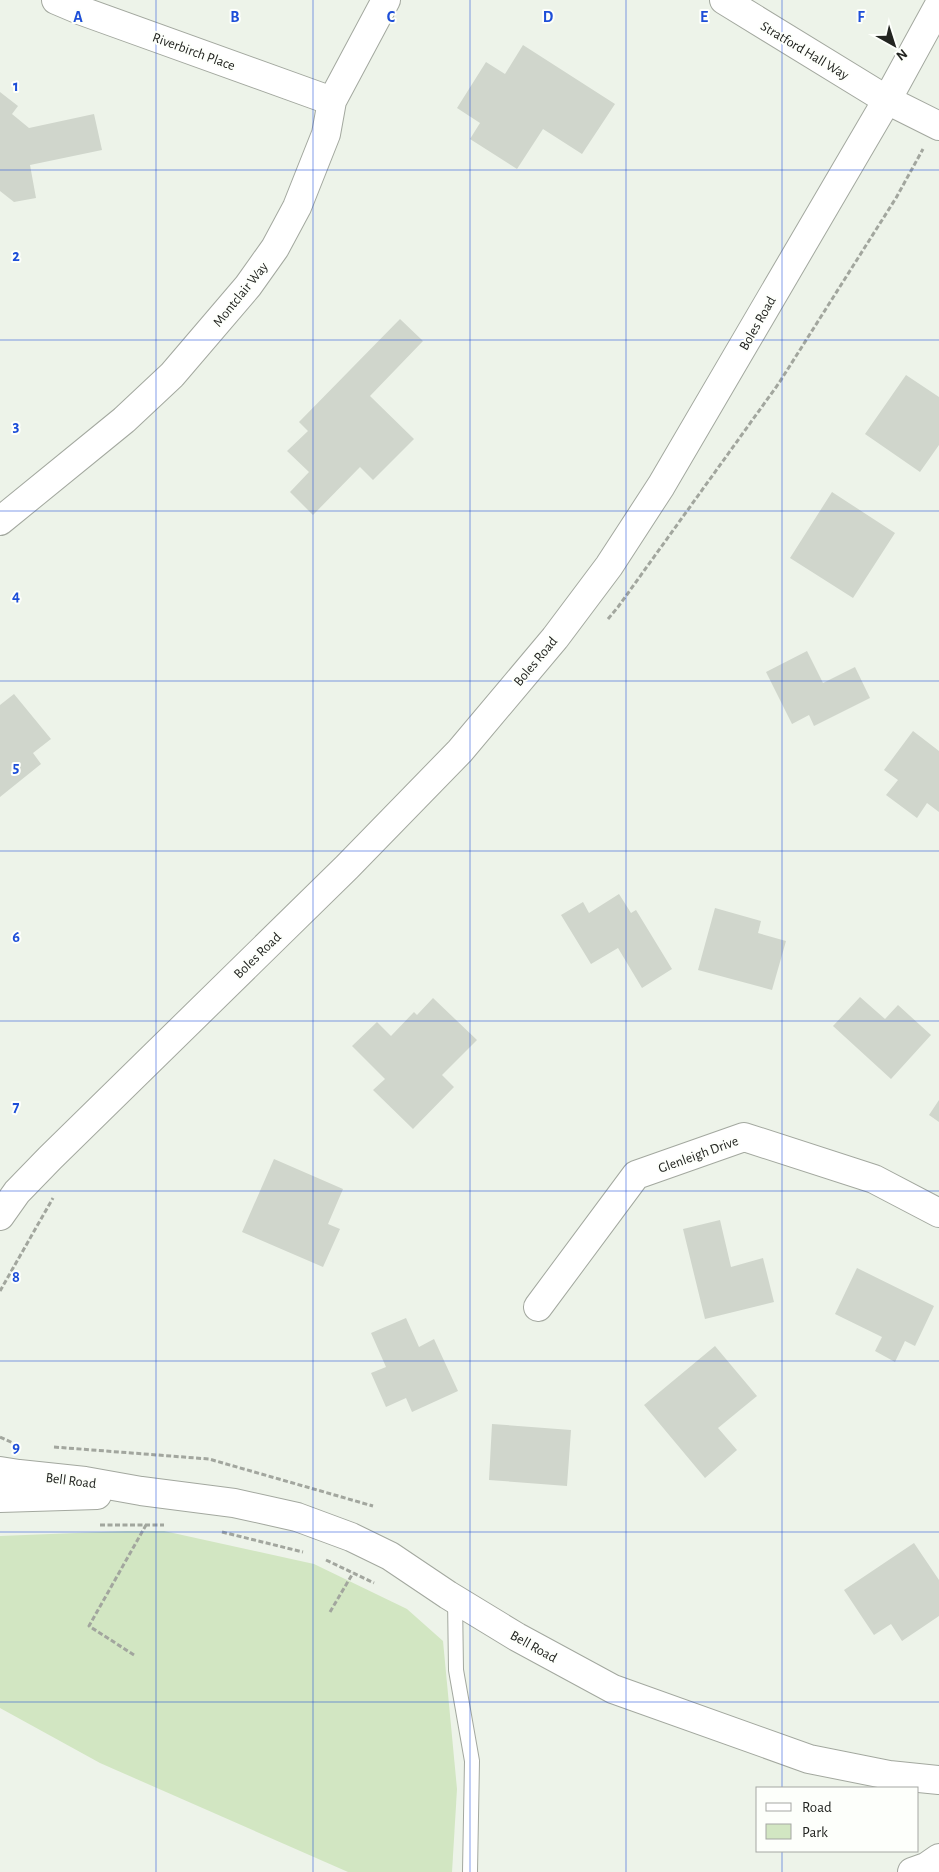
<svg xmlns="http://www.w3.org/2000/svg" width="939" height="1872" font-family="'Alegreya Sans',sans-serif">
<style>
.green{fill:#d2e6c2}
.building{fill:#d0d6cc}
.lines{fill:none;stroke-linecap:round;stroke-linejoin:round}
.lane-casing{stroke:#a3a89f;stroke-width:16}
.street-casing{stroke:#a3a89f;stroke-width:30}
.secondary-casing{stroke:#a3a89f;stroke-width:30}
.path{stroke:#a2a69e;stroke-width:3;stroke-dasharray:5 2.5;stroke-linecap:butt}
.lane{stroke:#fff;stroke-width:14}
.street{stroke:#fff;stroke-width:28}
.secondary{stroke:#fff;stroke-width:28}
.grid{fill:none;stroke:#1d4ed8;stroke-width:1;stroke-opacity:0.55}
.labels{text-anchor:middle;stroke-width:4;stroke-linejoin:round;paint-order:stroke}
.street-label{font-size:14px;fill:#222420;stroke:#fdfffb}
.grid-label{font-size:16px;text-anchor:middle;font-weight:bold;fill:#1d4ed8;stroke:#fdfffb;stroke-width:4;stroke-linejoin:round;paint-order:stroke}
</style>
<rect width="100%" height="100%" fill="#edf3e9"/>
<path class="green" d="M127,1531h37l150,33 93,45 36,32 14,148 -5,83h-104l-248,-109 -100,-55v-172z"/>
<path class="building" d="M523,45l92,59 -33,50 -39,-25 -26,40 -47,-30 10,-16 -23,-15 29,-46 19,12z
M0,92l18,14 -6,8 17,14 65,-14 8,36 -72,15 6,33 -22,4 -14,-11z
M400,319l23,22 -53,55 44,43 -41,41 -13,-13 -47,48 -23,-23 19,-20 -22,-21 21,-20 -9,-9z
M906,375l33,22v48l-19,27 -55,-38z
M832,492l63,41 -42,65 -63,-40z
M807,651l16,32 32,-16 15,31 -56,28 -5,-11 -17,9 -26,-52z
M14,694l37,45 -18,14 8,11 -41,33v-92z
M913,731l26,20v61l-12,-9 -10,15 -31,-23 12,-15 -14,-10z
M619,894l12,19 5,-3 36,59 -30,19 -24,-40 -27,16 -30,-49 22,-13 6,11z
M715,908l46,13 -3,12 28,8 -14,49 -74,-20z
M860,997l25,22 13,-14 33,30 -40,44 -58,-53z
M433,998l44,42 -35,35 12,12 -41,42 -40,-39 12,-11 -33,-33 25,-24 14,14 23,-24 3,3z
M939,1100v22l-10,-7z
M274,1159l69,30 -15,35 12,5 -17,38 -81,-35z
M720,1220l11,47 32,-9 11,44 -69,17 -22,-90z
M857,1268l77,38 -19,40 -10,-5 -10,21 -20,-11 7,-14 -47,-23z
M406,1318l13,29 15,-8 24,52 -46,21 -6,-14 -20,9 -15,-34 15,-6 -15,-34z
M715,1346l42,50 -39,32 19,22 -32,28 -61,-73z
M492,1424l79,6 -4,56 -78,-6z
M914,1543l25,37v36l-37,25 -11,-17 -17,11 -30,-45z"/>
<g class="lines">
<g class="lane-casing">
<path id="lane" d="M455,1599l1,71 16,91 -2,111"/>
</g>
<g class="street-casing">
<path id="street" d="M56,0l26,11 250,90
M724,0l163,100 52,26
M0,521l124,-101 48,-45 76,-89 27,-38 22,-41 29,-73 6,-33 54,-101
M538,1307l98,-132 108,-38 130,42 65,34
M912,1872l14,-5 13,-9"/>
</g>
<g class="secondary-casing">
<path id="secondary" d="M0,1216l17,-24 33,-34 297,-291 113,-116 95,-113 54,-72 52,-80 226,-386 52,-95
M0,1471l19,3 66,7 56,10 93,12 63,14 54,20 39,19 58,39 69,42 96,52 196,70 80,16 50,5
M0,1498l97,-3"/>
</g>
<path class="path" d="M608,619l10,-12 161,-224 117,-185 27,-49
M0,1291l53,-93
M0,1437l13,6
M54,1447l155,12 164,47
M100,1525h64
M222,1532l81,20
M326,1560l48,23
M330,1612l23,-39
M134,1655l-45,-29 57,-101"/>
<use href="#lane" class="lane"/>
<use href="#street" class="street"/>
<use href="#secondary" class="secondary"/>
</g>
<path class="grid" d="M156,0v1872M313,0v1872M470,0v1872M626,0v1872M782,0v1788M0,170h939M0,340h939M0,511h939M0,681h939M0,851h939M0,1021h939M0,1191h939M0,1361h939M0,1532h939M0,1702h939M782,1851v21"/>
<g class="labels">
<g class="street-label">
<text transform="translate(805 50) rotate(31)" y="5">Stratford Hall Way</text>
<text transform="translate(194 51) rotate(20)" y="5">Riverbirch Place</text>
<text transform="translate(240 294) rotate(-51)" y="5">Montclair Way</text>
<text transform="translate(757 323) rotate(-60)" y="5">Boles Road</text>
<text transform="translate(535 661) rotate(-50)" y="5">Boles Road</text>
<text transform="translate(257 955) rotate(-44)" y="5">Boles Road</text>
<text transform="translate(698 1154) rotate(-20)" y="5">Glenleigh Drive</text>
<text transform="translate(71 1480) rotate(7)" y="5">Bell Road</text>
<text transform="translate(534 1646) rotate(29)" y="5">Bell Road</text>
</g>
</g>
<g class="grid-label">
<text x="78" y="22">A</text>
<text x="235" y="22">B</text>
<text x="391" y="22">C</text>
<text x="548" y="22">D</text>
<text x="704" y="22">E</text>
<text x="861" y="22">F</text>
<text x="16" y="91">1</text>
<text x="16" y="261">2</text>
<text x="16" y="431">3</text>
<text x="16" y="601">4</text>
<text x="16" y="772">5</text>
<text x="16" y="942">6</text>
<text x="16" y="1112">7</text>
<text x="16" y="1282">8</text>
<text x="16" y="1452">9</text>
</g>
<rect x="756" y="1787" width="162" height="65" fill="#fdfffb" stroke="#a5a7a3"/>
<rect x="766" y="1803" width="25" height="8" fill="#ffffff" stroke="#a5a7a3"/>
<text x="802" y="1812" font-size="15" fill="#222420">Road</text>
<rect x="766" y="1824" width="25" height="15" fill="#d2e6c2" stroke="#a5a7a3"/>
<text x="802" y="1837" font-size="15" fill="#222420">Park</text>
<g transform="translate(894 45) rotate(141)" stroke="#fdfffb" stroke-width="4" paint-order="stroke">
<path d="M0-4L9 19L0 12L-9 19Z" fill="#222420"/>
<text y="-8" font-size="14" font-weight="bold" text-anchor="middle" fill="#222420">N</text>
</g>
</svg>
